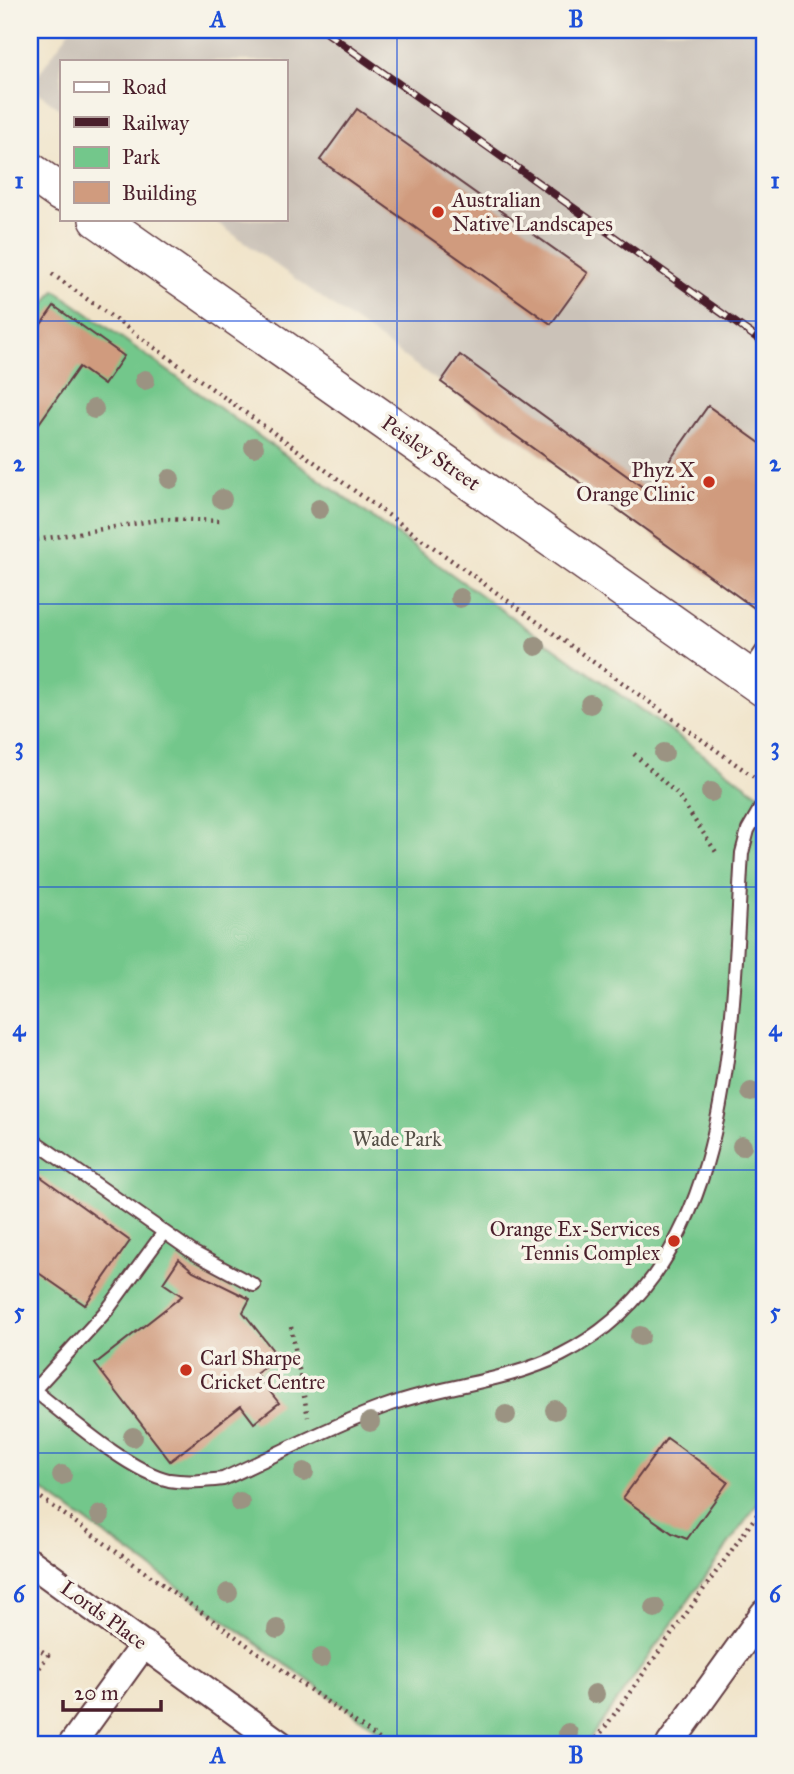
<svg xmlns="http://www.w3.org/2000/svg" width="794" height="1774" font-family="'IM FELL Great Primer',serif">
<style>
.industrial{fill:#cbc2b8}
.green{fill:#73c78b;stroke:#5e735b;stroke-width:2}
.building{fill:#d09b7e}
.lines{fill:none;stroke-linecap:round;stroke-linejoin:round}
.service-casing{stroke:#633c43;stroke-width:16}
.minor-casing{stroke:#633c43;stroke-width:30}
.secondary-casing{stroke:#633c43;stroke-width:40}
.path{stroke:#633c43;stroke-width:4.5;stroke-dasharray:2 5;stroke-linecap:butt}
.service{stroke:#fff;stroke-width:12}
.minor{stroke:#fff;stroke-width:26}
.secondary{stroke:#fff;stroke-width:37}
.rail-casing{stroke:#4a1f2b;stroke-width:8}
.rail{stroke:#f7f3e8;stroke-width:5;stroke-dasharray:16;stroke-linecap:butt}
.tree{fill:#9b9382}
.grid{fill:none;stroke:#1d4ed8;stroke-width:2;stroke-opacity:0.55}
.poi-dot{fill:#c8321e;stroke:#f7f3e8;stroke-width:2.5}
.labels{text-anchor:middle;stroke-width:7;stroke-linejoin:round;paint-order:stroke}
.poi-label{font-size:21px;fill:#4a1f2b;stroke:#f7f3e8;text-anchor:start}
.street-label{font-size:21px;fill:#4a1f2b;stroke:#f7f3e8}
.park-label{font-size:21px;fill:#565148;stroke:#f7f3e8}
.neatline{fill:none;stroke:#1d4ed8;stroke-width:2.5}
.grid-label{font-size:23px;text-anchor:middle;font-weight:bold;fill:#1d4ed8}
</style>
<rect width="100%" height="100%" fill="#f7f3e8"/>
<filter id="ink" filterUnits="userSpaceOnUse"><feTurbulence type="fractalNoise" baseFrequency=".0143" numOctaves="2"/><feDisplacementMap in="SourceGraphic" scale="14" xChannelSelector="R" yChannelSelector="G"/><feConvolveMatrix kernelMatrix="1 2 1 2 8 2 1 2 1" color-interpolation-filters="sRGB"/></filter>
<filter id="wash" filterUnits="userSpaceOnUse"><feTurbulence type="fractalNoise" baseFrequency=".00686" numOctaves="4" result="noise"/><feDisplacementMap in="SourceGraphic" scale="28" xChannelSelector="R" yChannelSelector="G"/><feGaussianBlur stdDeviation="1.57" result="paint"/><feColorMatrix in="noise" values="0 0 0 0 0 0 0 0 0 0 0 0 0 0 0 0 0 1.4 0 .05"/><feComposite in="paint" operator="in"/></filter>
<g filter="url(#wash)">
<rect width="100%" height="100%" fill="#f0e3c8"/>
<path class="industrial" d="M70,30h694v585l-552,-396h73v-158h-224v49l-31,-24z"/>
<path class="green" d="M55,290l709,508v697l-178,249h-189l-367,-263v-1155z"/>
<g id="blocks">
<path class="building" d="M357,109l231,164 -37,51 -231,-164z
M54,306l70,50 -20,29 -25,-18 -49,69v-96z
M460,355l188,136 60,-85 56,40v169l-323,-233z
M30,1169l100,72 -45,64 -55,-38z
M179,1259l14,12 57,28 -7,13 35,45 -22,17 23,29 -25,20 -13,-17 -71,55 -75,-97 87,-68 -19,-13z
M667,1438l61,44 -41,57 -15,-6 -49,-35z"/>
</g>
</g>
<g filter="url(#ink)">
<use href="#blocks" fill-opacity="0" stroke="#633c43" stroke-width="2"/>
<g class="lines">
<g class="service-casing">
<path id="service" d="M748,671l16,-23
M30,1138l164,115 60,32
M30,1387c35,27 97,84 139,93 18,3 36,1 54,-1 53,-24 105,-52 160,-72 57,-22 122,-24 178,-52 177,-88 170,-332 181,-502l6,-23 16,-28
M34,1390l74,-81 56,-77"/>
</g>
<g class="minor-casing">
<path id="minor" d="M30,1562l250,182
M72,1744l72,-100
M670,1744l94,-131"/>
</g>
<g class="secondary-casing">
<path id="secondary" d="M30,171l31,22
M98,219l666,469"/>
</g>
<path class="path" d="M52,274l706,506
M30,541l133,-22 59,2
M634,754l43,40 41,61
M291,1327l17,90
M30,1490l356,254
M30,1643l18,12 -18,27
M593,1744l171,-239"/>
<use href="#service" class="service"/>
<use href="#minor" class="minor"/>
<use href="#secondary" class="secondary"/>
<g class="rail-casing">
<path id="rail" d="M323,30l441,313"/>
</g>
<use href="#rail" class="rail"/>
</g>
<g class="tree">
<circle cx="145" cy="380" r="10"/>
<circle cx="94" cy="409" r="10"/>
<circle cx="254" cy="447" r="10"/>
<circle cx="170" cy="479" r="10"/>
<circle cx="222" cy="499" r="10"/>
<circle cx="319" cy="509" r="10"/>
<circle cx="460" cy="598" r="10"/>
<circle cx="536" cy="646" r="10"/>
<circle cx="590" cy="704" r="10"/>
<circle cx="664" cy="753" r="10"/>
<circle cx="711" cy="792" r="10"/>
<circle cx="751" cy="1092" r="10"/>
<circle cx="742" cy="1146" r="10"/>
<circle cx="640" cy="1336" r="10"/>
<circle cx="555" cy="1410" r="10"/>
<circle cx="506" cy="1415" r="10"/>
<circle cx="370" cy="1422" r="10"/>
<circle cx="133" cy="1437" r="10"/>
<circle cx="304" cy="1472" r="10"/>
<circle cx="62" cy="1475" r="10"/>
<circle cx="240" cy="1502" r="10"/>
<circle cx="100" cy="1515" r="10"/>
<circle cx="228" cy="1593" r="10"/>
<circle cx="655" cy="1608" r="10"/>
<circle cx="277" cy="1629" r="10"/>
<circle cx="321" cy="1658" r="10"/>
<circle cx="595" cy="1694" r="10"/>
<circle cx="568" cy="1733" r="10"/>
</g>
</g>
<path class="grid" d="M397,30v1714M30,321h734M30,604h734M30,887h734M30,1170h734M30,1453h734"/>
<g class="poi-dot">
<circle cx="438" cy="212" r="7"/>
<circle cx="709" cy="482" r="7"/>
<circle cx="674" cy="1241" r="7"/>
<circle cx="186" cy="1370" r="7"/>
</g>
<g class="labels">
<g class="poi-label">
<text x="452" y="207">Australian<tspan x="452" dy="24">Native Landscapes</tspan></text>
<text x="695" y="477" text-anchor="end">Phyz X<tspan x="695" dy="24">Orange Clinic</tspan></text>
<text x="660" y="1236" text-anchor="end">Orange Ex-Services<tspan x="660" dy="24">Tennis Complex</tspan></text>
<text x="200" y="1365">Carl Sharpe<tspan x="200" dy="24">Cricket Centre</tspan></text>
</g>
<g class="street-label">
<text transform="translate(431 453) rotate(35)" y="7">Peisley Street</text>
<text transform="translate(104 1615) rotate(36)" y="7">Lords Place</text>
</g>
<g class="park-label">
<text x="397" y="1146">Wade Park</text>
</g>
</g>
<rect width="794" height="1774" fill="none" stroke="#f7f3e8" stroke-width="77"/>
<rect x="60" y="60" width="228" height="161" fill="#f7f3e8" stroke="#b29e9c" stroke-width="2"/>
<rect x="74" y="82" width="35" height="10" fill="#ffffff" stroke="#b29e9c" stroke-width="2"/>
<text x="122" y="94" font-size="21" fill="#4a1f2b">Road</text>
<rect x="74" y="117" width="35" height="10" fill="#4a1f2b" stroke="#b29e9c" stroke-width="2"/>
<text x="122" y="130" font-size="21" fill="#4a1f2b">Railway</text>
<rect x="74" y="147" width="35" height="21" fill="#73c78b" stroke="#b29e9c" stroke-width="2"/>
<text x="122" y="164" font-size="21" fill="#4a1f2b">Park</text>
<rect x="74" y="182" width="35" height="21" fill="#d09b7e" stroke="#b29e9c" stroke-width="2"/>
<text x="122" y="200" font-size="21" fill="#4a1f2b">Building</text>
<path d="M63 1700v10h98v-10" fill="none" stroke="#4a1f2b" stroke-width="3.5"/>
<text x="74" y="1700" font-size="21" fill="#4a1f2b" stroke="#f7f3e8" stroke-width="5" paint-order="stroke">20 m</text>
<rect x="38" y="38" width="718" height="1698" class="neatline"/>
<g class="grid-label">
<text x="218" y="27">A</text>
<text x="576" y="27">B</text>
<text x="19" y="188">1</text>
<text x="775" y="188">1</text>
<text x="19" y="471">2</text>
<text x="775" y="471">2</text>
<text x="19" y="754">3</text>
<text x="775" y="754">3</text>
<text x="19" y="1036">4</text>
<text x="775" y="1036">4</text>
<text x="19" y="1319">5</text>
<text x="775" y="1319">5</text>
<text x="19" y="1602">6</text>
<text x="775" y="1602">6</text>
<text x="218" y="1763">A</text>
<text x="576" y="1763">B</text>
</g>
</svg>
